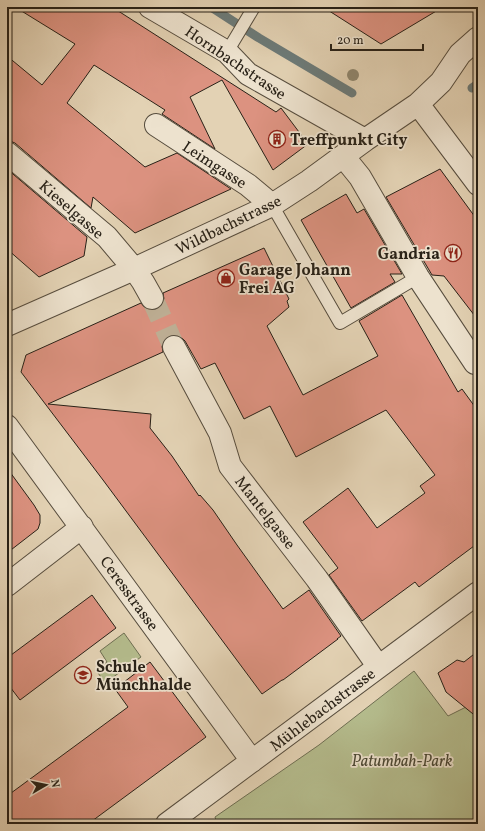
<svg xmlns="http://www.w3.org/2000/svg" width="485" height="831" font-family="Vollkorn,serif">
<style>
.green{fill:#b4bb8c;stroke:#6e6e52}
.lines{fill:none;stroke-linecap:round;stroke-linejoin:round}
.stream{stroke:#6c7a78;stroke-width:9}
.building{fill:#dc9280;stroke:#282117}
.street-tunnel{stroke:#beaf95;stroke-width:22;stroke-dasharray:22 11;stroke-linecap:butt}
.lane-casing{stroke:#574d3e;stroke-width:14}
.street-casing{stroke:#574d3e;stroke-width:24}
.lane{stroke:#ede2ce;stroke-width:12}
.street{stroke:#ede2ce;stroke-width:22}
.tree{fill:#8f866e}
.labels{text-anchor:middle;stroke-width:3.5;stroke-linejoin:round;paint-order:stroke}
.street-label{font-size:16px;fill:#282117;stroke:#ede2ce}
.poi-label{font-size:16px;font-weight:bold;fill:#282117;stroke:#ede2ce;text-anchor:start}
.park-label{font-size:16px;font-style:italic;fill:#4b4834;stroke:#ede2ce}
</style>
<rect width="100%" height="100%" fill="#e3d2b4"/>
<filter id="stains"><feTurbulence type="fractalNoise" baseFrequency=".005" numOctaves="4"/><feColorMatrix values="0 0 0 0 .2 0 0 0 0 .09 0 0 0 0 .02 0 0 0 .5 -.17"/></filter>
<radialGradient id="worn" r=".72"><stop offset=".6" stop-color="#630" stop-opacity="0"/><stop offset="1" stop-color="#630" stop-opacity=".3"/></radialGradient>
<path class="green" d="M124,633l17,24 -36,26 -9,-13 11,-8 -7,-11z
M414,671l34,45 30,-15v123h-261l-2,-7 104,-72z"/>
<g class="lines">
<path class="stream" d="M211,7l48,31 93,55
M472,88l6,-4"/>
</g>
<path class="building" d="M15,7h97l164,105 5,-4 27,36 -35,26 -51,-90 -32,17 25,52 -53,-35 3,-4 -71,-45 -27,38 78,64 32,-14 54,36 -96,44 -42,-36 -2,11 -76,-65 -5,-2h-3v-85l35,29 33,-41z
M323,7h120l-62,37z
M7,169l80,68 -3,19 -45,21 -32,-28z
M440,169l38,52v99l-34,-44 -12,-1 -46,-78z
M346,194l11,19 7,-4 38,65h-12l5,8 -44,26 -50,-88z
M264,248l25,51 -2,2 2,6 -22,19 36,69 75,-39 -19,-35 43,-26 56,97 4,-3 16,22v132l-59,44 -4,-5 -53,39 -33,-46 9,-7 -35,-46 45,-34 29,40 48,-35 -5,-7 15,-11 -49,-65 -90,47 -26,-51 -26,13 -29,-56 -14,6 -16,-28 -5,-5 -6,-1 -6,1 -4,4 -2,6 1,6 -115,52 103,10 -1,14 22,28 27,40 1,-1 13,15 24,35 46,64 26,-19 32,46 -4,3h1l-55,41h-1l-20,14 -159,-214 -82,-108 5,-17 115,-52 5,6 6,1 6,-1 5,-5 1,-5 -1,-6z
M7,468l27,37 6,10v8l-2,6 -31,24z
M92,595l24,33 -96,72 -13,-17v-25z
M478,651v67l-32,-26 -8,-19 19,-13 7,2z
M150,662l56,75 -118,87h-81v-28l121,-89 -13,-18z"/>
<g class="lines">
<path class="street-tunnel" d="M152,298l22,49"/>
<g class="lane-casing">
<path id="lane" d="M227,52l27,-45
M272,205l68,118 78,-46"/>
</g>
<g class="street-casing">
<path id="street" d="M150,7l77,45 21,22 117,66
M418,104l60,80
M156,125l92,60 24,20
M7,153l100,84 27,32 9,13 9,16
M343,156l17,21 58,100 57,86
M7,325l127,-56 138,-64 37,-24 56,-41 53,-36 23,-22 19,-28 18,-16
M174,347l46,86 10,33 87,113 61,87
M7,426l245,335
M7,585l75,-58
M167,824l311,-231"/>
</g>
<use href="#lane" class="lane"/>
<use href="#street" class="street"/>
</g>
<circle class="tree" cx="353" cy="75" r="6"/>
<defs>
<g id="building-ring" transform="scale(0.9)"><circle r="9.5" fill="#ede2ce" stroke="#8f2418" stroke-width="1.5"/><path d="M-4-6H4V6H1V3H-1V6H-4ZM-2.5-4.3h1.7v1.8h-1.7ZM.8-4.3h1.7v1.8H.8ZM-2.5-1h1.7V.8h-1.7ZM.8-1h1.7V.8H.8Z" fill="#8f2418"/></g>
<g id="restaurant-ring" transform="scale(0.9)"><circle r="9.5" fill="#ede2ce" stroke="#8f2418" stroke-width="1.5"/><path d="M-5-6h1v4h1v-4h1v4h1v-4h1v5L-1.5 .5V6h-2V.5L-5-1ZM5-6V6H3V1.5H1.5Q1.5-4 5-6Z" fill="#8f2418"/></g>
<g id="shop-ring" transform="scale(0.9)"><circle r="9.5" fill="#ede2ce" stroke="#8f2418" stroke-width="1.5"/><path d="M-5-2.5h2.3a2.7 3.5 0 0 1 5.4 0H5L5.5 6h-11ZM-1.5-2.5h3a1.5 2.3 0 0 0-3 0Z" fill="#8f2418"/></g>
<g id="school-ring" transform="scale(0.9)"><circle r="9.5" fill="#ede2ce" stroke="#8f2418" stroke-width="1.5"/><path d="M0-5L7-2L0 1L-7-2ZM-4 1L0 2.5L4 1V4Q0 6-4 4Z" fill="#8f2418"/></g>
</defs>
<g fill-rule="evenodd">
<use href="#building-ring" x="277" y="139"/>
<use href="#restaurant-ring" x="453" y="253"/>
<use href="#shop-ring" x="226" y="278"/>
<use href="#school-ring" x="83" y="675"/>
</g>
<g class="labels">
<g class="street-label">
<text transform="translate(236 62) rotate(34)" y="6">Hornbachstrasse</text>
<text transform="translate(215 164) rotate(33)" y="6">Leimgasse</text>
<text transform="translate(72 209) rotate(41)" y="6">Kieselgasse</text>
<text transform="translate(228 224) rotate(-26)" y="6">Wildbachstrasse</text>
<text transform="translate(266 512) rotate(52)" y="6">Mantelgasse</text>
<text transform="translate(130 593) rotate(54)" y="6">Ceresstrasse</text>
<text transform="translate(322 709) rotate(-37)" y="6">Mühlebachstrasse</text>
</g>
<g class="poi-label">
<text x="290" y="145">Treffpunkt City</text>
<text x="440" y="259" text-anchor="end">Gandria</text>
<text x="239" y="275">Garage Johann<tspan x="239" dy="18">Frei AG</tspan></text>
<text x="96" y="672">Schule<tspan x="96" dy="18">Münchhalde</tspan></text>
</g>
<g class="park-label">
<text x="402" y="766">Patumbah-Park</text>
</g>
</g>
<rect width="485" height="831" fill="none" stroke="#e3d2b4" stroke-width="24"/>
<rect x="8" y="8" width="469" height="815" fill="none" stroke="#282117" stroke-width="2"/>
<rect x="12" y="12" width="461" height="807" fill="none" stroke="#282117"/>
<g transform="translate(46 785) rotate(81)" stroke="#ede2ce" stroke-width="3" paint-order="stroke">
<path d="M0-3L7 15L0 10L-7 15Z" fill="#282117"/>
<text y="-6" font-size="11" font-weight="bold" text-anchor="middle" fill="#282117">N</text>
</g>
<path d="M331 44v6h92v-6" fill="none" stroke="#282117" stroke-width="2"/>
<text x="337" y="44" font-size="12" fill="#282117" stroke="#ede2ce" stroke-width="3" paint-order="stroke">20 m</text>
<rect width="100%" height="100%" filter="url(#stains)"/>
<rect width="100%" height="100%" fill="url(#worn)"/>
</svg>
